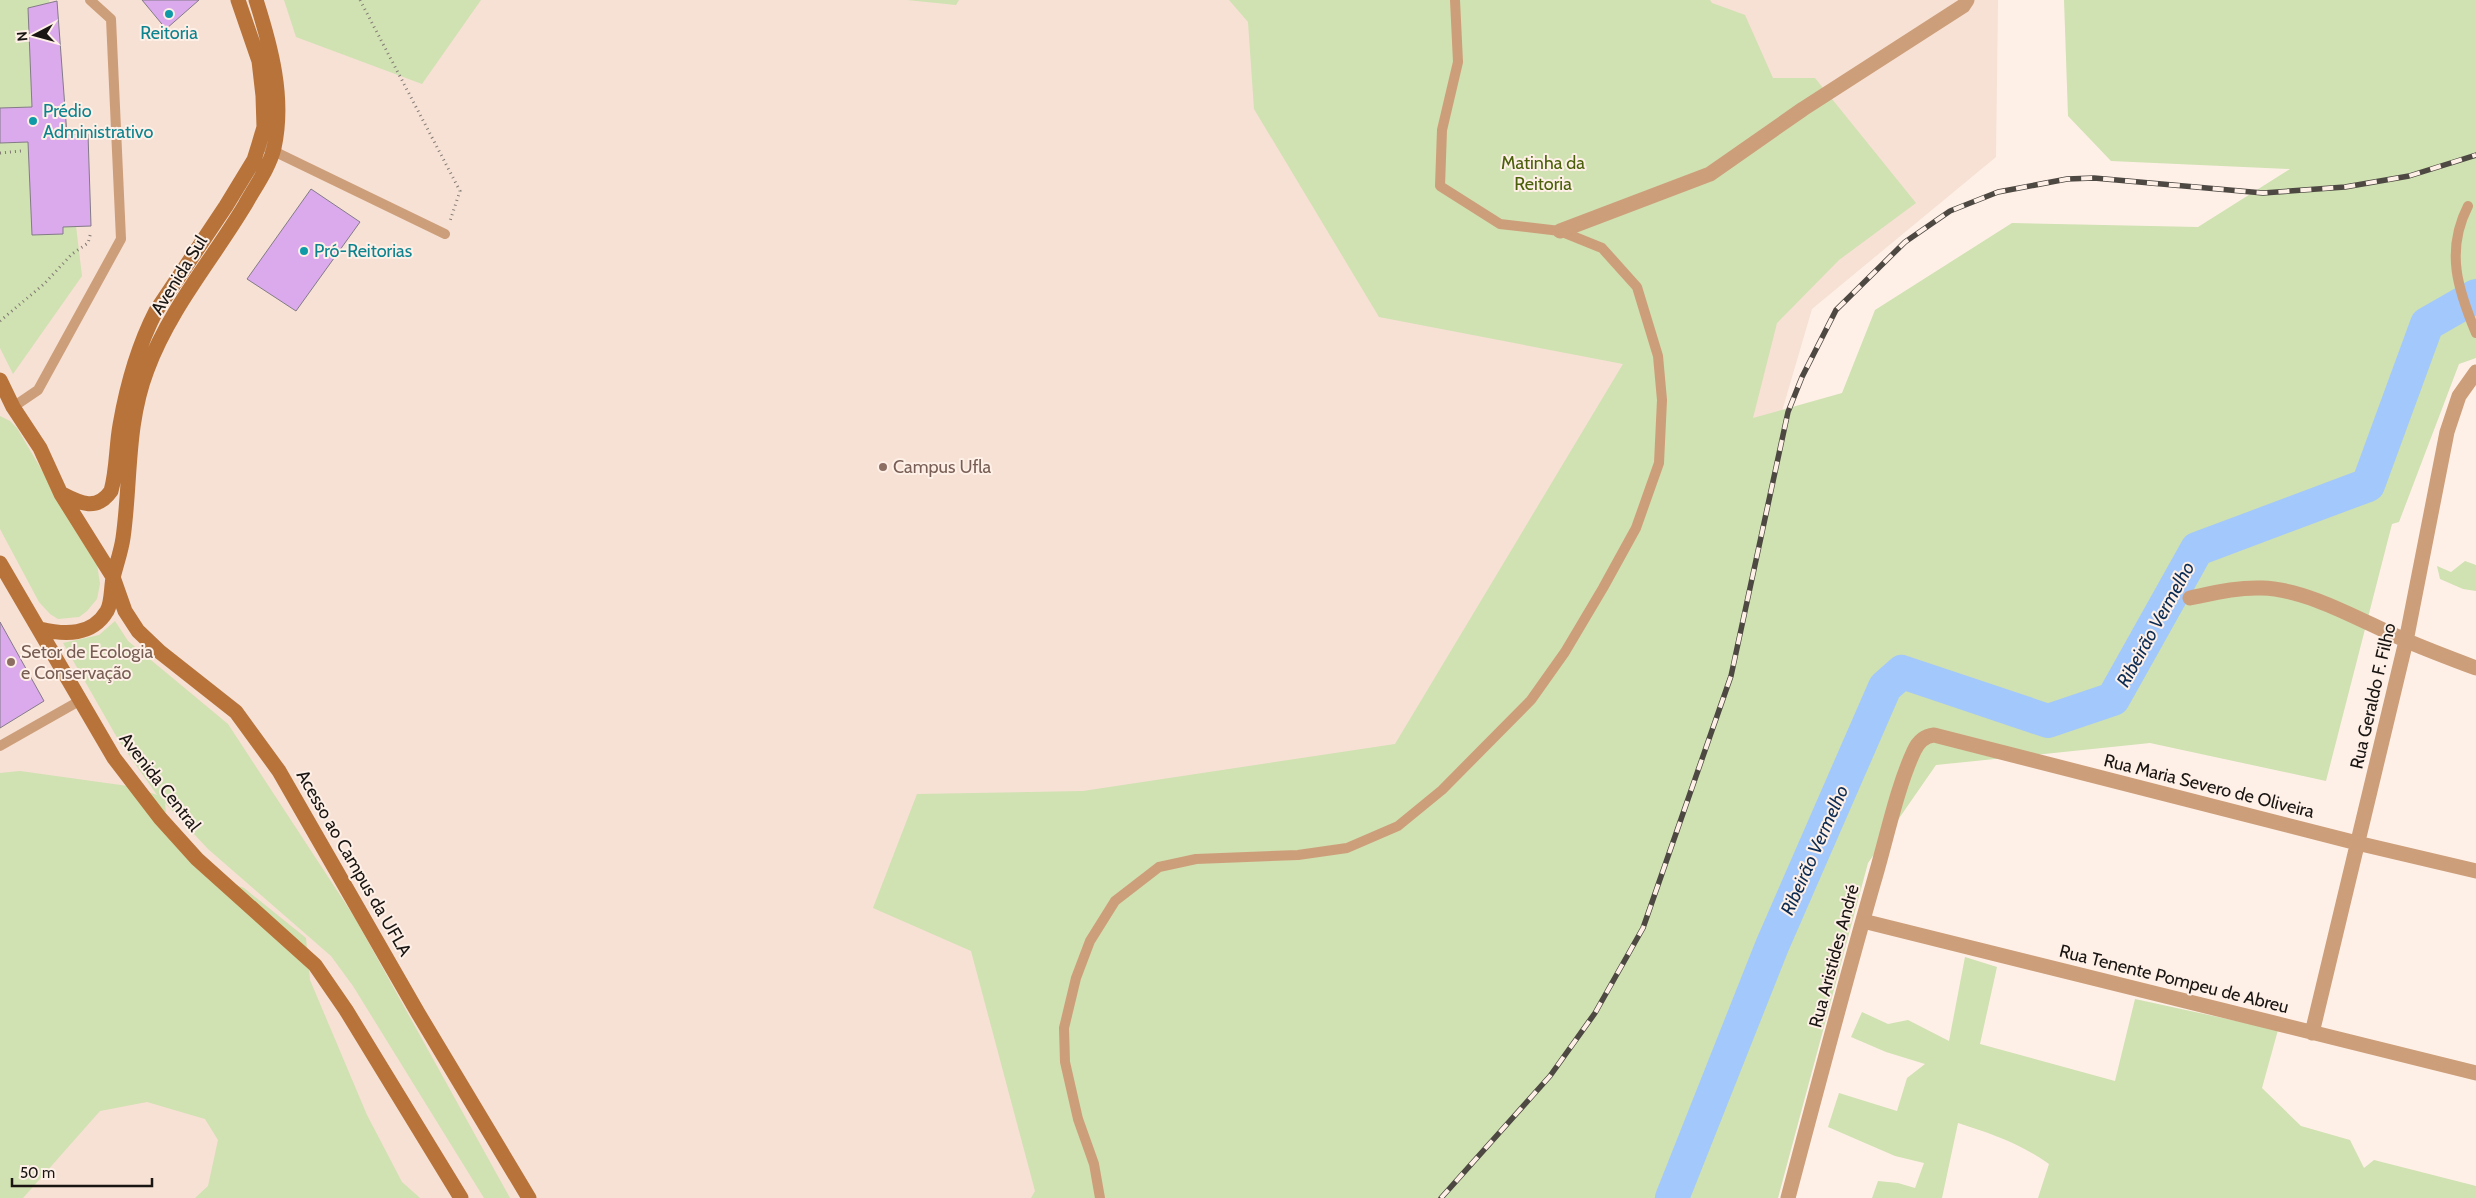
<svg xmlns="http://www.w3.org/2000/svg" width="2476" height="1198" font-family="Cabin,sans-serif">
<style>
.built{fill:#f6e1d4}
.green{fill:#d0e1b2}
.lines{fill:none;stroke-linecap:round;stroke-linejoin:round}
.river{stroke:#a2c8fc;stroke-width:34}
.building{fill:#dbaaed;stroke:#837b86}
.path{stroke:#827974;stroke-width:3;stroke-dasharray:1 4;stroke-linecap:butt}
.lane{stroke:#cd9e7a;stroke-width:10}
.street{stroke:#cd9e7a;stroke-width:15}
.secondary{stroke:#b7733a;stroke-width:15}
.rail-casing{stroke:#4e4843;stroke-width:5.5}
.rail{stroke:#fef0e7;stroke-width:4;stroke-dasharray:11;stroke-linecap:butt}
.culture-dot{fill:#0f9aa8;stroke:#fef0e7;stroke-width:2}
.education-dot{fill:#8d6e63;stroke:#fef0e7;stroke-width:2}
.labels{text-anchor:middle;stroke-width:4;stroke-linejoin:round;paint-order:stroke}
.culture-label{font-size:18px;fill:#0d838f;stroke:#fef0e7;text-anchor:start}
.park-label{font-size:18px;fill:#4a600a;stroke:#fef0e7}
.street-label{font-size:18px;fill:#191512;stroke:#fef0e7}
.education-label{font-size:18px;fill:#785e54;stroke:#fef0e7;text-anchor:start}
.water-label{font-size:19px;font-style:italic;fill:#0d2c54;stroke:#fef0e7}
</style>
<rect width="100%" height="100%" fill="#fef0e7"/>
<path class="built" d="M0,0h1998l-2,157 -184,152 -179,611 -126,278h-1507z"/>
<path class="green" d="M0,0h49l33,276 -69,98 -13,-26z
M284,0h197l-59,84 -126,-47z
M907,0h52l-3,5z
M1229,0h481l2,3 33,12 28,63h42l101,125 -77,57 -62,63 -24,95 89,-25 33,-83 137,-87 186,4 92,-58 -179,-8 -43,-45 -4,-116h412v358l-17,6 -60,158 -7,2 -66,257 -176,-38 -214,22 -68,98 -90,335h-747l4,-7 -64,-240 -98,-43 44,-114 166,-3 312,-47 228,-380 -244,-47 -125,-208 -6,-87z
M0,416l10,5 7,7 80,136 3,20 -3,15 -10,12 -8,6 -21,2 -8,-5 -11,-12 -39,-73z
M2465,561l11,4v26l-13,-2 -23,-10 -3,-13 14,6z
M115,621l13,20 100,83 127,194 155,280h-26l-131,-212 -22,-30 -123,-107 -43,-46 2,23 48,51 29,11 62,50 4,42 57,135 35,67 18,16h-225l13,-12 10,-46 -13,-21 -58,-17 -47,9 -77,87h-23v-425l20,-2 115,16 22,8 -38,-54 -56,-98 36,-8z
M1965,957l32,10 -17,77 135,37 20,-82 143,31 -16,58 39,38 49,14 14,28 10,-8 102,26v12h-438l11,-34c-28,-20 -59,-31 -91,-41l-16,75h-70l6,-17 20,2 17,5 9,-25 -29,-7 -67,-29 11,-34 58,18 10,-33 18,-14 -39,-12 -35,-15 11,-25 26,12 20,-4 41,21z"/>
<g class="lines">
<path class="river" d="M1672,1198l100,-252 113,-259 17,-15 146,49 65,-22 84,-150 171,-64 59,-161 49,-28"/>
</g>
<path class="building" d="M142,0h57l-33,29z
M57,1l10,134 21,-1 3,92 -28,1v7l-31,1 -4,-93 -28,1v-35l32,-1 -4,-99z
M311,189l49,33 -64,89 -49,-32z
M0,622l44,79 -44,27z"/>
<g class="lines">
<path class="path" d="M360,0l100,191 -10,30
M0,153l21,-2
M0,321l44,-37 28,-30 16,-11 3,-11"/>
<path class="lane" d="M259,144l186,90
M2468,206c-23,45 -10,84 8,127
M13,407l25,-17 83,-151 -10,-220 -21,-19
M0,746l81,-46
M1100,1198l-6,-34 -16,-45 -13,-57 -1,-34 12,-50 14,-37 25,-40 44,-34 37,-8 102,-4 49,-7 51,-22 44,-36 89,-90 34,-48 38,-64 33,-60 23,-65 3,-63 -4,-44 -21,-69 -35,-39 -42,-17 -60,-7 -60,-38 2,-56 16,-68 -3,-62"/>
<path class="street" d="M1560,231l150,-57 93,-65 160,-103 4,-6
M2190,598c24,-5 48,-11 72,-10 46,1 101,34 143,52 23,10 47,19 71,28
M1863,921l613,152
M2312,1033l94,-392 41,-209 12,-36 17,-24
M1788,1198c28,-106 56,-212 86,-317 12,-40 23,-94 40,-130 4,-9 10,-15 20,-16l423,108 119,28"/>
<path class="secondary" d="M0,380l13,27 27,41 21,46 52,83 12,34 13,20 22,21 76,60 43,59 139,242 111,185
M62,494c19,10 35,17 49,-3 6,-21 5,-44 9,-66 7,-40 18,-79 36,-114l70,-105 28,-46 5,-16 5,-17 -1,-31 -4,-35 -21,-61
M0,563l114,195 46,60 37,41 118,106 31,45 115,188
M40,629c25,6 52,7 67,-18 5,-9 4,-23 6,-33 3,-13 8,-26 10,-40 8,-56 3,-113 24,-168 22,-60 65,-110 98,-165 10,-18 24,-37 29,-57 11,-50 -3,-101 -18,-148"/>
<g class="rail-casing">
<path id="rail" d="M1441,1198l109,-122 45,-63 48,-85 88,-252 57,-264 14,-35 34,-67 69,-68 45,-31 48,-19 69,-13 27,-1 169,15 82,-6 64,-11 67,-21"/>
</g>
<use href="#rail" class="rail"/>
</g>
<g class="culture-dot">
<circle cx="169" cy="14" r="5"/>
<circle cx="33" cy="121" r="5"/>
<circle cx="304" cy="251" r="5"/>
</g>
<g class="education-dot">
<circle cx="883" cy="467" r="5"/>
<circle cx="11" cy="662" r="5"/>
</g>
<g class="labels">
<g class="culture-label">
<text x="169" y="39" text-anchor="middle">Reitoria</text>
<text x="43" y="117">Prédio<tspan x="43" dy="21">Administrativo</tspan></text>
<text x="314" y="257">Pró-Reitorias</text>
</g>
<g class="park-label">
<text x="1543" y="169">Matinha da<tspan x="1543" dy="21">Reitoria</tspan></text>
</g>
<g class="street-label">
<text transform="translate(179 275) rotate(-58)" y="6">Avenida Sul</text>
<text transform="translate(2373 696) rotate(-77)" y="6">Rua Geraldo F. Filho</text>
<text transform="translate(160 782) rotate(52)" y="6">Avenida Central</text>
<text transform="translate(2209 786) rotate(14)" y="6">Rua Maria Severo de Oliveira</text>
<text transform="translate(354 863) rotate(60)" y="6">Acesso ao Campus da UFLA</text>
<text transform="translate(1834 956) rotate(-75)" y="6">Rua Aristides André</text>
<text transform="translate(2174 979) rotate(14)" y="6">Rua Tenente Pompeu de Abreu</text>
</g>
<g class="education-label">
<text x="893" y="473">Campus Ufla</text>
<text x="21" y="658">Setor de Ecologia<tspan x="21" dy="21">e Conservação</tspan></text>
</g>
<g class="water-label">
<text transform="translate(2155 624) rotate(-61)" y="7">Ribeirão Vermelho</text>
<text transform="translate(1814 850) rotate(-66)" y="7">Ribeirão Vermelho</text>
</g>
</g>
<g transform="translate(35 35) rotate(264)" stroke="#fef0e7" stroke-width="4" paint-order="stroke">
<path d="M0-4L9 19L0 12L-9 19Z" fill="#191512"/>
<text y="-8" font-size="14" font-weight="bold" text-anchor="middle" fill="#191512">N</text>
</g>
<path d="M12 1178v8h140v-8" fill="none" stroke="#191512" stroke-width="2.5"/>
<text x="20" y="1178" font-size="15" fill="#191512" stroke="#fef0e7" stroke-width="4" paint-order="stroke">50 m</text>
</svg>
